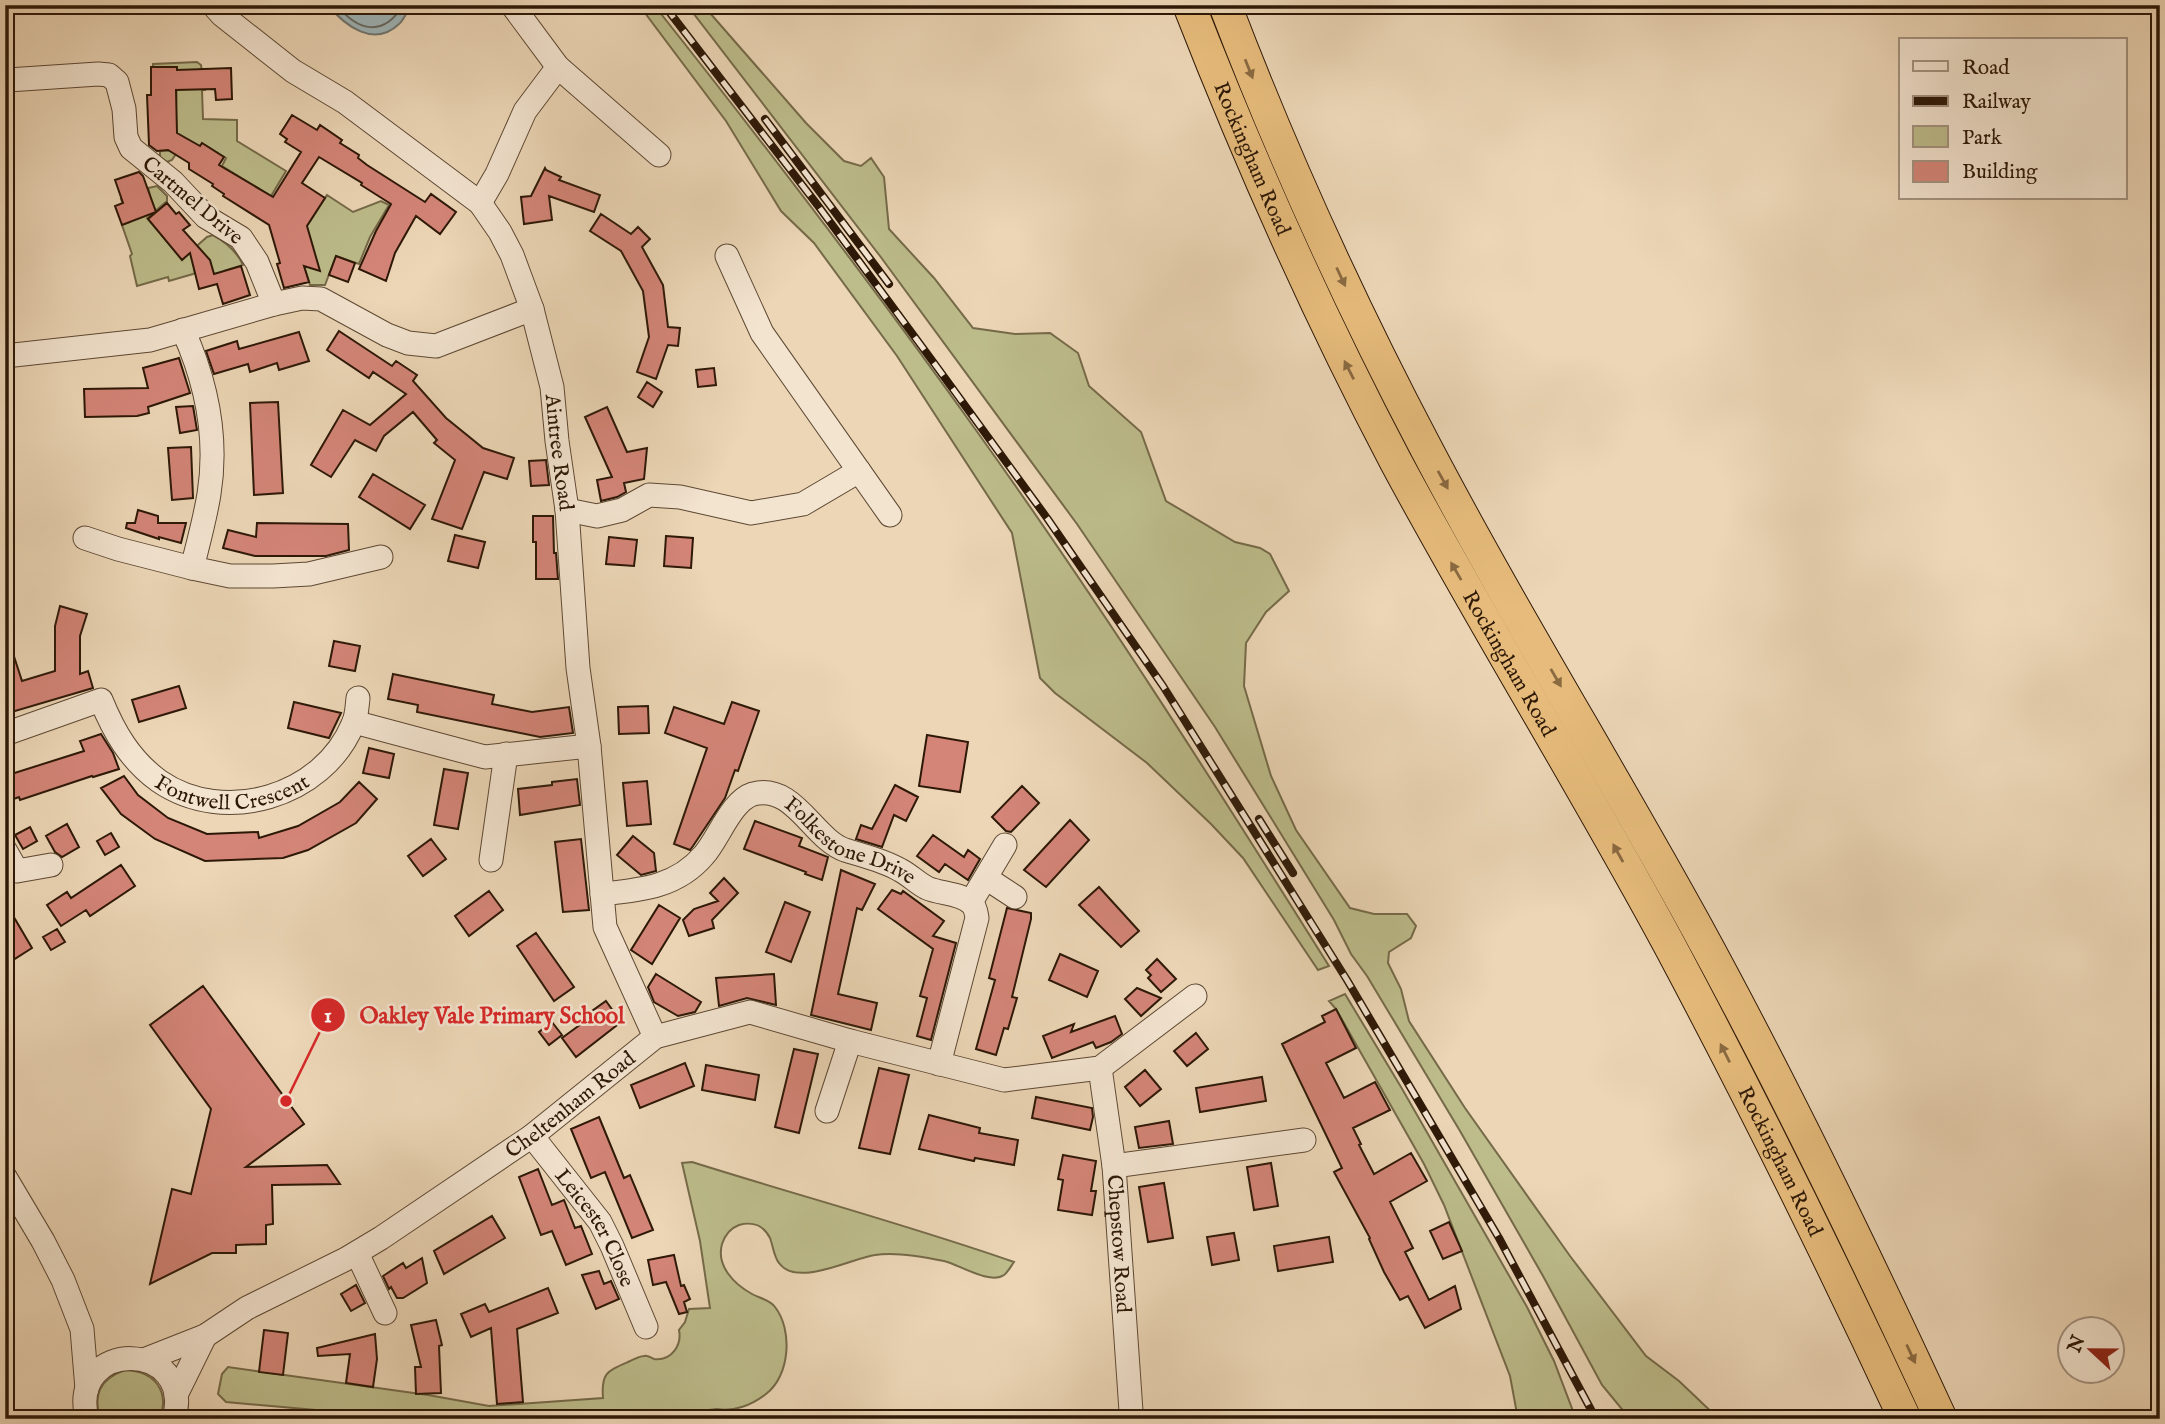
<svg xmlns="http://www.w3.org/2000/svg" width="2165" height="1424" font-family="'IM FELL English',serif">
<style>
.green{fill:#bdbc8b;stroke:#756a49;stroke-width:2}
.water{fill:#9eb6ba;stroke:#717772;stroke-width:2}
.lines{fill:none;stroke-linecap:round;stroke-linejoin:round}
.shore{stroke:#666760;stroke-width:2}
.building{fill:#d48578;stroke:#2d1807;stroke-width:2}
.minor-casing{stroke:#5d4833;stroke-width:25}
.highway-casing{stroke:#2d1807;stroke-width:34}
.minor{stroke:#f3e4d0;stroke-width:23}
.highway{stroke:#e6bb7b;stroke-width:32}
.rail-casing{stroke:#2d1807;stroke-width:8}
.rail{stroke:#f3e4d0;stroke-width:5;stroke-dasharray:16;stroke-linecap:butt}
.oneway{fill:#8a6a41}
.labels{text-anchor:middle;stroke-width:5;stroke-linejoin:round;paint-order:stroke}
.street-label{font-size:21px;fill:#2d1807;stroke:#f3e4d0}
.leader{fill:none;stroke:#d62828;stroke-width:2.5}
.callout-dot{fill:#d62828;stroke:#f3e4d0;stroke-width:2.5}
.mark-label{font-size:21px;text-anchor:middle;font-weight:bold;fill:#fff}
.callout-label{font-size:23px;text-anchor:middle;font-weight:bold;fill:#d62828;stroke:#f3e4d0;stroke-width:5;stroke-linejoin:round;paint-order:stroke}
</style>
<rect width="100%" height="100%" fill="#ecd6b6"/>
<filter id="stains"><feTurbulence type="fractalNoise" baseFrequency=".00286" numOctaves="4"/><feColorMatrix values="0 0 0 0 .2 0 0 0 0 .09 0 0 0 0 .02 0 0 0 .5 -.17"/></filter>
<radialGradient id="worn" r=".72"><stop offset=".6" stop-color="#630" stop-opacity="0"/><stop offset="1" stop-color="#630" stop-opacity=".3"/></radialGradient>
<path class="green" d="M639,5h15c111,140 220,282 324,428 124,173 238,353 351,533l-11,4 -75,-112 -32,-34 -64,-61 -92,-70 -15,-15 -28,-145 -115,-177 -83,-113 -33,-32 -55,-90z
M687,5h16l103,118 38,38 17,5 10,-8 13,19 5,52 45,49 39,50 42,6 35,-1 28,20 11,33 52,46 25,69 69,41 25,6 10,6 19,37 -23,21 -20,31 -2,43 27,90 25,54 54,78 24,6h33l9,12 -5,12 -22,14 -1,11 13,26 8,32 56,87 105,148 76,100 33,25 40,38h-89l-28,-34 -59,-109 -83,-145 -93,-155 -16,-22 -17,-34 -119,-193 -138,-203 -197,-268z
M197,62l4,3 1,7h2l1,18h-3l1,29 34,1v21l49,30 -15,25 -49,-30 4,-8 -24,-15 -2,3 -24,8 -4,6 -5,2 -7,-5v-6l15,-1 2,-83h-24v-3z
M157,186l10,10v5l-20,17 35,41 25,-22 6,-2c13,7 24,17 30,30l-19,6 2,10 -32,-13 1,5 -2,1 -24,7 -1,-4 -31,9 -7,-30 2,-2 -10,-29 8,-3 -9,-23 11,-4 18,1 -2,-8z
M327,195l26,17 28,-11 8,4 -19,32 -11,27 -23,-8 -11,29h-15l-6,-19 -8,-50 12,7 2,-2z
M1345,994l56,93 126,220 27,54 22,58h-58l-8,-43 -66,-171 -20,-41 -88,-155 -7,-8z
M692,1162c108,34 216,63 322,100 -3,4 -6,10 -10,13 -14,10 -46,-11 -60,-14 -19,-4 -51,-9 -69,-6 -23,3 -78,33 -96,8 -5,-6 -6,-17 -9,-25 -6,-12 -17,-17 -31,-13 -8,3 -14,10 -17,19 -6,22 12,40 30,50 7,4 18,6 23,13 18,23 15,69 -9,87 -14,11 -32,18 -49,15l-85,10h-214l-192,-17 -8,-8 4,-20 6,-7 200,28 61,11 114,-8c-2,-25 4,-27 25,-36 4,-2 12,-6 16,-6 4,-1 7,2 10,3 18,2 28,-14 25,-29l6,-8 4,-13 21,-1 -10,-67 -18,-78z
M125,1370c29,1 45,20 35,49h-60c-7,-25 0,-40 25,-49z"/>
<path class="water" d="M328,5h83c-4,6 -7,15 -12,19 -25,24 -54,2 -71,-19z"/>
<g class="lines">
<path class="shore" d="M337,5c21,27 47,32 66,0"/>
</g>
<path class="building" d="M151,67h26v3l54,-2 1,31 -16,1 -1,-11 -39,1 1,43 23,13 2,-3 22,14 -5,8 54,32 28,-45 -16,-10 2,-3 -7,-5 12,-19 25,15 3,-5 22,15 -2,3 19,12 -1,3 9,7 58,37 6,-8 25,18 -16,22 -24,-18 -21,37 -9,28 -27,-12 17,-38 15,-27 -30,-19 1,-2 -43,-26 -17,26 23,15 -18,28 13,45 -16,-5 5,16 -25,6 -7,-24 3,-1 -11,-38 -46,-29 1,-2 -12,-8 1,-2 -24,-15v-6l-21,-13 -11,1 -8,-6 -2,-50h4z
M545,168l1,2 15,7 -2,3 41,15 -6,17 -45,-16 3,24 -28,4 -3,-27 10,-1z
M139,172l4,4 13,36 -34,13 -7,-19 8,-3 -8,-23z
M167,203l9,11 3,-2 11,13 -7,5 27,30 4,14 27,-8 9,29 -27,9 -6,-20 -18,5 -9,-36 -8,7 -34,-41z
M601,214l30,20 7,-7 12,12 -8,8 21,38 5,42 12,1 -2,18 -10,-1 -12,34 -19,-7 12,-35 -6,-46 -22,-40 -31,-20z
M336,256l19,7 -7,19 -19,-7z
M339,331l53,35 4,-5 21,14 -4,6 33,37 37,30 31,10 -7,21 -23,-7 -22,57 -30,-10 23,-59 -21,-17 3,-3 -24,-28 -29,24 -8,15 -21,-11 -24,37 -20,-12 32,-55 27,15 36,-31 -33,-22 -4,6 -42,-28z
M299,332l10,29 -30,9 -2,-7 -27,9 -2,-8 -34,10 -8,-23 31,-10 2,8z
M179,358l11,35 -42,14 1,6 -12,3 -52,1 -1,-28 64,-1 -5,-20z
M714,368l2,17 -18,2 -2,-17z
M647,382l15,10 -9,15 -15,-10z
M278,402l5,91 -29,2 -4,-92z
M193,406l4,24 -17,3 -4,-26z
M607,407l20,45 20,-4 -3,31 -20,4 2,9 -9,5 -16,4 -4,-21 15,-3 -27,-60z
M191,447l2,51 -21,2 -4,-52z
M546,460l3,25 -18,1 -2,-25z
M373,474l52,31 -15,24 -51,-32z
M138,510l20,6v7h28l-5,20 -22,-6v2l-33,-11 1,-5h8z
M533,516h20l1,37h2l2,26h-22v-37h-3z
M257,523l91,1 1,26 -23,6h-71l-32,-8 5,-18 28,7z
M455,535l30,7 -7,26 -30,-7z
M666,536l27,2 -2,30 -27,-2z
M609,537l28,3 -3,26 -28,-2z
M60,606l27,8 -7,22v38l8,-3 5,17 -88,26v-76h3l14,43 33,-10v-45z
M334,641l26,5 -5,25 -26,-5z
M393,674l101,21 -2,9 40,8 37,-5 4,26 -33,4 -123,-25 1,-7 -30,-6z
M179,686l7,22 -47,14 -7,-22z
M294,702l47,11 -12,25 -41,-10z
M732,702l27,9 -21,60 -3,-1 -10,28 -32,48 -3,4 -16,-6 33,-96 -42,-15 9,-26 50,17z
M648,706l1,27 -30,1 -1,-27z
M101,734l12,19 6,16 -26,8 -1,-1 -72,24 -1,-3 -14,5v-26l79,-25 -4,-10z
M927,735l41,7 -8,50 -41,-6z
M369,748l25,6 -5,24 -26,-5z
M444,769l24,4 -10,56 -24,-4z
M124,776l14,19 30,23 39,16 51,-2 1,6 39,-12 42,-24 19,-20 18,17 -21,24 -48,27 -25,8 -78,3 -50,-22 -34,-25 -20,-26z
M577,779l3,26 -60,10 -2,-26 34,-4v-3z
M647,781l4,43 -24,2 -4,-43z
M895,785l23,12 -12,24 -12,-6 -12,32 -26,-8 5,-14 11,4z
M1022,786l17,17 -28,29 -5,-1 -14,-14z
M1070,820l19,20 -43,47 -22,-17z
M755,821l47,17 -3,8 29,11 -6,23 -17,-6 1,-2 -62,-23z
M67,824l12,23 -17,10 -7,-5 -9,-16z
M30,827l7,14 -14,8 -8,-14z
M111,833l8,14 -14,8 -8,-14z
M933,835l31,22 4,-7 12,9 -12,21 -23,-16 -6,8 -22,-16z
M633,836l21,17 2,18 -15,4 -24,-20z
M431,839l15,20 -23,17 -15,-20z
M581,839l8,71 -26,2 -8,-70z
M121,865l14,21 -45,30 -4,-6 -25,16 -14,-21 20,-13 4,6z
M841,870l34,14 -13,26 -5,-2 -19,86 39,9 -6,27 -60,-15z
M724,878l14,15 -26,27 2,8 -25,8 -6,-16 11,-11 24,-8 -8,-8z
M1099,887l40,44 -18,16 -42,-42z
M892,890l9,4 2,-3 41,30 -11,15 23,7 -25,97 -14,-4 10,-38 -7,-2 13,-47 -55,-40z
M489,891l14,19 -34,26 -14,-20z
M5,902l27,46 -19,12 -8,-13z
M785,902l25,10 -19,50 -25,-10z
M659,905l21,13 -28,46 -21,-14z
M1007,908l24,5v6l-19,78 5,1 -9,31 -4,-1 -8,27 -20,-6 19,-69 -6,-2z
M57,929l8,13 -14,8 -8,-13z
M536,933l38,54 -20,14 -37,-55z
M1060,954l38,17 -11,26 -38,-17z
M1157,959l19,20 -15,13 -13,-14 3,-3 -5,-5z
M656,974l45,28 -6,10 -17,4 -24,-14 -6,-15z
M774,974l2,31 -29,-7 -28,8 -3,-28z
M203,986l101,138 -58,43 81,-2 13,19 -68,1 1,39 -7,1v19l-30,1v8h-24l-62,31 22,-95 19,5 20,-85 -61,-84z
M1137,988l24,10 -20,18 -16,-17z
M606,1001l15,21 -45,35 -14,-19 26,-19 -3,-3z
M1336,1009l20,39 -30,15 18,35 31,-16 15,28 -37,18 8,16 -2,1 15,29 37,-21 16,28 -37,21 23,46 -8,4 24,48 26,-14 6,23 -36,19 -17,-32 -8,4 -16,-28 -15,-33 1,-1 -36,-66 8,-4 -60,-124 43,-22 -3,-6z
M1115,1016l7,18 -11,8 -15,6 -3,-6 -41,16 -9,-22 31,-12 -3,8z
M552,1022l10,13 -13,10 -10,-13z
M1196,1033l12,16 -21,17 -13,-15z
M794,1049l24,5 -19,79 -24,-6z
M685,1063l9,23 -54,22 -9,-23z
M706,1065l53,10 -4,25 -53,-10z
M879,1068l30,7 -19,79 -31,-6z
M1145,1070l16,19 -21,17 -15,-19z
M1262,1077l4,24 -66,11 -4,-24z
M1036,1097l56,11 1,9 -3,13 -58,-12z
M929,1115l51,13 -1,5 39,7 -4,25 -39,-7 -1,3 -55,-12z
M599,1117l25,61 6,-3 23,55 -21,8 -27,-66 -14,6 -20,-49z
M1169,1121l4,23 -34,4 -4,-21z
M1063,1155l33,6 -5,30h5l-4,24 -34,-5 5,-30 -5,-1z
M1271,1163l7,43 -24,4 -7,-43z
M538,1169l14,36 12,-5 11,28 6,-2 11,28 -26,11 -14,-34 -11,4 -22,-58z
M1164,1183l9,55 -25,4 -9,-55z
M492,1216l13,22 -61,36 -10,-23z
M1449,1222l13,29 -19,8 -13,-28z
M1234,1233l5,27 -27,5 -5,-28z
M1329,1237l4,25 -55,9 -4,-25z
M674,1255l7,31 3,-1 6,14 -6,3 3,10 -8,2 -13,-32 -13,3 -5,-25z
M422,1258l5,25 -24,15h-6l-6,-11 -2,2 -6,-13 20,-13 3,5z
M599,1271l5,13 7,-3 8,18 -23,10 -14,-34z
M356,1285l9,18 -14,8 -10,-17z
M548,1288l10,25 -41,16 6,73 -26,2 -6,-76 -20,9 -10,-23 24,-10 4,8z
M436,1320l6,25 -3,1 2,47 -25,1 -1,-27h6l-10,-42z
M264,1330l24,3 -5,42 -24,-3z
M375,1334l2,25 -4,28 -27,-4 4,-29 -32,2 -1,-8z"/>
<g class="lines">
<g class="minor-casing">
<g id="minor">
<path id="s1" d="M213,5l9,10 71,56 52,31 135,101 20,29 12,23 20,54 20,78 5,54 10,69 11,158 11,78 16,181 50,110"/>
<path d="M512,5l46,62 101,88"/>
<path d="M8,80l90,-6 11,1 8,7 7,27 2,28 5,11 42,34 33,35 35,21 16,24 17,42"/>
<path d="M480,203l17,-29 28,-63 33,-44"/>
<path d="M727,256l35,77 128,182"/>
<path d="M183,330c23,51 35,108 26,164 -4,25 -11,50 -17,74"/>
<path d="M5,356l145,-16 124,-36 28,-6 19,1 66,36 21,8 28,3 96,-37"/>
<path d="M567,510l30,6 25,-6 27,-15 31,2 71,16 52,-9 56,-33"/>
<path d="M85,538l33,11 74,19 38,8h43l36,-2 72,-17"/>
<path d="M354,722l131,35 104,-11"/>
<path id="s2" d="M5,734l96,-34c13,32 29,60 58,81 65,45 164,16 194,-57 4,-8 4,-18 5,-26"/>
<path d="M5,850l12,21 34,-6"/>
<path d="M491,860l15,-106"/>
<path d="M986,878l29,19"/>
<path id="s3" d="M602,894c39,-4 75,-7 102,-39 15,-17 27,-54 49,-61 41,-11 60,45 92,56 19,6 38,10 55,20 10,5 17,13 27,18 13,6 35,5 45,16 4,4 4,9 5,14l-38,146"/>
<path d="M971,902l34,-57"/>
<path id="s4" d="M1100,1068l14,98 17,245 -2,8"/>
<path d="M827,1111l23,-70"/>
<path id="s5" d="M532,1136l68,86 12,24 34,81"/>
<path d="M1114,1166l190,-26"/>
<path d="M5,1177l38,64 20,39 19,49 5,60"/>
<path d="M357,1253l28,60"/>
<path id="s6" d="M144,1360l61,-24 42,-28 99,-49 35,-21 151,-102 123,-99 95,-25 100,29 154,39 96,-12 95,-72"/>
<path d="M176,1395l29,-59"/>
<path d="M87,1419c-20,-82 109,-79 87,0"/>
</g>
</g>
<g class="highway-casing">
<g id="highway">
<path id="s7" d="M1189,5c61,156 129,309 207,457 88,164 187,322 275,486 82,154 160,312 234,471"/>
<path d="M1225,5c58,152 125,299 201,443 85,162 182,318 270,478 88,161 168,326 245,493"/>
</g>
</g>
<use href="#minor" class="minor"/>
<use href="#highway" class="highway"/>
<g class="rail-casing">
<path id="rail" d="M664,5l155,202 115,156 113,155 116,168 184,294 152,258 97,181
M765,119l124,165
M1259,819l34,54"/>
</g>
<use href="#rail" class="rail"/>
</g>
<defs><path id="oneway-solid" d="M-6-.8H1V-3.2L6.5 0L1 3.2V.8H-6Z" transform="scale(1.75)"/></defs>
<g class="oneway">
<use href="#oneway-solid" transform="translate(1249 69) rotate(68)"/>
<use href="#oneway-solid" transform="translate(1341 277) rotate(65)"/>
<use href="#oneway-solid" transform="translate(1349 370) rotate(-117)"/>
<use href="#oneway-solid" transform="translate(1443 480) rotate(61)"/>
<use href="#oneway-solid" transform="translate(1456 571) rotate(-120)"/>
<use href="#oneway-solid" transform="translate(1556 678) rotate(60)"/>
<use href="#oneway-solid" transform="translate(1618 853) rotate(-119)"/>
<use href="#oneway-solid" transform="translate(1725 1053) rotate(-117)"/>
<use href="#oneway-solid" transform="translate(1911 1354) rotate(65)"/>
</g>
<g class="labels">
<g class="street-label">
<text dy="7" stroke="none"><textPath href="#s7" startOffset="166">Rockingham Road</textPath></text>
<text transform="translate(193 200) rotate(40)" y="7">Cartmel Drive</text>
<text dy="7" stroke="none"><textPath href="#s1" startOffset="598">Aintree Road</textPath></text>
<text dy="7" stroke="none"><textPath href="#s7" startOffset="733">Rockingham Road</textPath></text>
<text dy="7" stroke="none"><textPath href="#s2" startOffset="280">Fontwell Crescent</textPath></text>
<text dy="7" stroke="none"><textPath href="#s3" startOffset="304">Folkestone Drive</textPath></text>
<text dy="7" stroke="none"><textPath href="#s6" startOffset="499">Cheltenham Road</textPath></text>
<text dy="7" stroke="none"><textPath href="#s7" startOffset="1300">Rockingham Road</textPath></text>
<text dy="7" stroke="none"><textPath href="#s5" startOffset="112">Leicester Close</textPath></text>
<text dy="7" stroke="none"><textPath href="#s4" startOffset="177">Chepstow Road</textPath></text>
</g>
</g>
<path class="leader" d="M286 1101L328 1015"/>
<g class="callout-dot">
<circle cx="286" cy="1101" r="7"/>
<circle cx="328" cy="1015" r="18"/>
</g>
<g class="mark-label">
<text x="328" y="1022">1</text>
</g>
<g class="callout-label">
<text x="492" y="1023">Oakley Vale Primary School</text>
</g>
<rect width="2165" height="1424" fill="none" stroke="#ecd6b6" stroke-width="28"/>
<rect x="7" y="7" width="2151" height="1410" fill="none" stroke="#2d1807" stroke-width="3.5"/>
<rect x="14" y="14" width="2137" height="1396" fill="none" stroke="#2d1807" stroke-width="2"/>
<rect x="1899" y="38" width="228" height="161" fill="#f3e4d0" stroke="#a49280" stroke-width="2"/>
<rect x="1913" y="61" width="35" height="10" fill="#f3e4d0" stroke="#a49280" stroke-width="2"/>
<text x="1962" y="74" font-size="21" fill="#2d1807">Road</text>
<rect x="1913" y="96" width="35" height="10" fill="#2d1807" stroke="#a49280" stroke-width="2"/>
<text x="1962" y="108" font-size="21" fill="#2d1807">Railway</text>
<rect x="1913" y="126" width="35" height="21" fill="#bdbc8b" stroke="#a49280" stroke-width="2"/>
<text x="1962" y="144" font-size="21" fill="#2d1807">Park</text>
<rect x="1913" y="161" width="35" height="21" fill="#d48578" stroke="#a49280" stroke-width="2"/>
<text x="1962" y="178" font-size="21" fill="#2d1807">Building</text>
<g transform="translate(2091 1350) rotate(292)"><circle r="33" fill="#f3e4d0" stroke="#a49280" stroke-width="2"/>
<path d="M0-5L12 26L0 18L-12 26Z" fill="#8f2418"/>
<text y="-10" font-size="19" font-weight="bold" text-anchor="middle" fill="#2d1807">N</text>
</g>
<rect width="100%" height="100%" filter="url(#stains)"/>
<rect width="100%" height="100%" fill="url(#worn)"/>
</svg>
